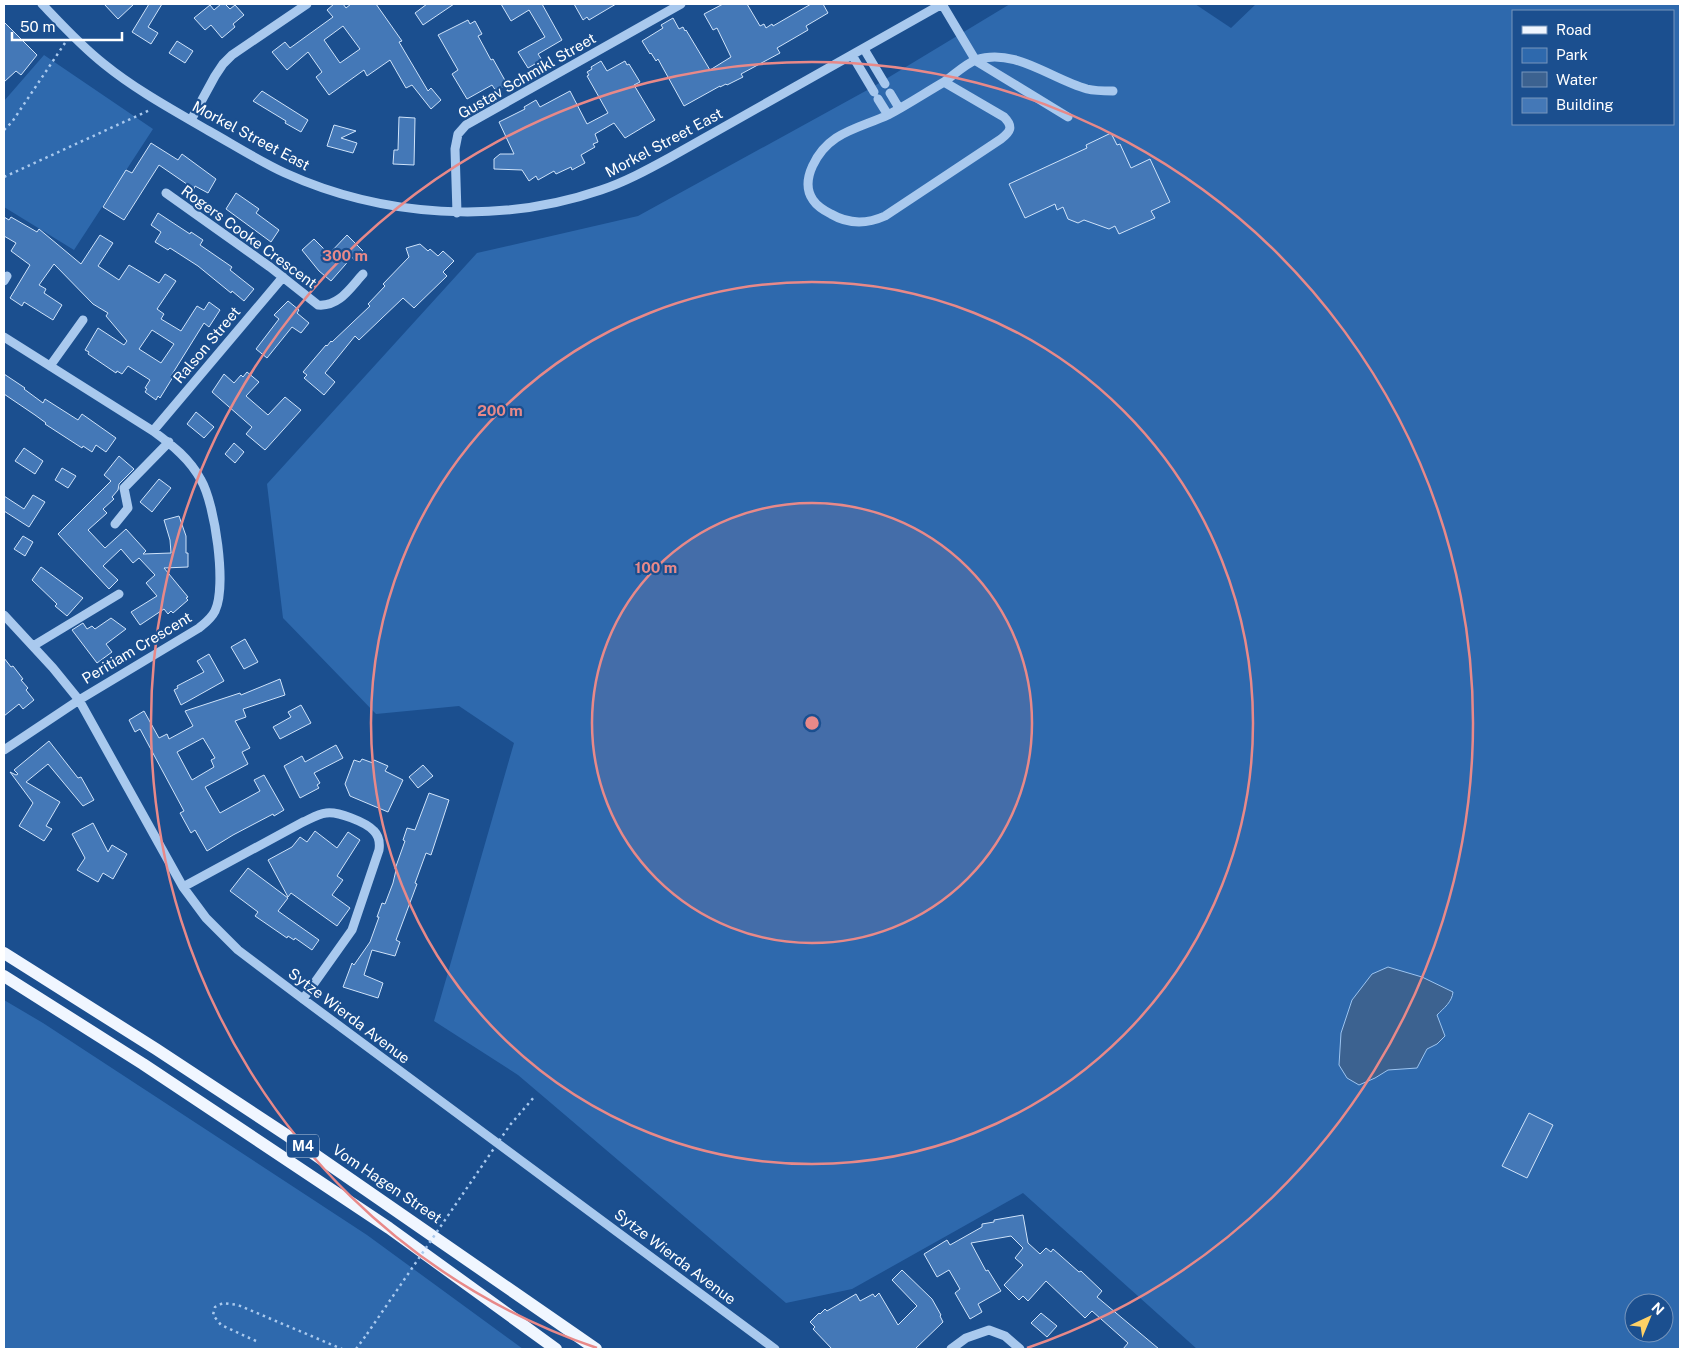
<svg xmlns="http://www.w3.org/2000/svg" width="1684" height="1353" font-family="'Public Sans',sans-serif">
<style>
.green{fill:#2e69ad;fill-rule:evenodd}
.water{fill:#3c6290;stroke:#9cc4f0}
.building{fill:#4478b7;stroke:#cfe3fa;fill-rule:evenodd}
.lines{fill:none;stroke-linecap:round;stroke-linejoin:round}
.path{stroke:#a9c9ee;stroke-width:2.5;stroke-dasharray:2.5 4;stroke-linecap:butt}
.minor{stroke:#a9c9ee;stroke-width:9}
.major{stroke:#f0f6ff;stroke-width:12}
.path-bridge{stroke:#a9c9ee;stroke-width:2.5;stroke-dasharray:2.5 4;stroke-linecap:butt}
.ring{fill:none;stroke:#e88989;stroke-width:2.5}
.labels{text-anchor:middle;stroke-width:4.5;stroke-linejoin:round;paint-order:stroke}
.shield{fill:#1b4f8f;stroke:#bbcadd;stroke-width:1}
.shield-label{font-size:14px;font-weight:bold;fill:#fff}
.street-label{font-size:15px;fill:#fff;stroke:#1b4f8f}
.centre{fill:#e88989;stroke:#1b4f8f;stroke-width:2.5}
.ring-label{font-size:15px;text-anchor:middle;font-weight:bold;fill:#e88989;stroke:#1b4f8f;stroke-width:4.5;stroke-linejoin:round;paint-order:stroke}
</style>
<rect width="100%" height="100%" fill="#1b4f8f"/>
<path class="green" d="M1010,4h185l36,24 25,-24h424v1345h-483l-174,-156 -171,96 -66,14 -268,-228 -84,-54 80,-278 -55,-37 -83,8 -93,-96 -16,-134 210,-231 161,-37 233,-128zM1513,11h160v113h-160zM1634,1303h30v30h-30z
M44,55l109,74 -79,121 -70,-43v-106z
M4,1000l39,23 324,212 156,114h-519z"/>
<path class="water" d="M1388,967l34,10 31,15c-1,10 -9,16 -16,23l8,21 -8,8 -10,5 -10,19 -29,2 -13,8 -16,7 -12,-7 -8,-13 2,-32 11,-33 20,-26z"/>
<path class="building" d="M104,4h30l-16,15z
M149,4h13l-14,23 10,6 -7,11 -19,-12z
M221,4h4l5,5 5,-4 9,10 -11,9 2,3 -13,11 -11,-13 -6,5 -11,-12 16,-13 4,5z
M334,4h9l3,4 5,-4h25l26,37 -3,1 29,49 3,-3 10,12 -10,9 -19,-24 -6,3 -16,-28 -23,16 -3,-6 -35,25 -13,-18 6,-5 -14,-20 -21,18 -15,-18 13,-10 5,6 43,-31 -6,-7zM343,26l17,23 -20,14 -16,-23z
M427,4h27l-31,21 -8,-12z
M501,4h41l20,36 -24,14 4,6 -14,8 -10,-16 27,-15 -16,-27 -18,11z
M574,4h42l-27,16 -2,-3 -4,3z
M723,4h24l13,22 4,-2 2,4 6,-4 1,2 38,-22h12l5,9 -22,13 2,4 -31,18 3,5 -39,21 2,3 -16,8 -1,-1 -6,3v-1l-36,20 -26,-47 -2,2 -5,-8 -1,1 -8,-13 21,-13 -2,-3 12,-7 6,11 4,-2 2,4 1,-1 24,40 21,-13 -14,-29 -4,2 -9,-16z
M468,20l2,4 5,-3 7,13 -4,2 13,24 2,-1 14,25 -11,7 -4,-6 -25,14 -15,-25 6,-4 -20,-35z
M4,22l33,33 -16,20 -5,-4 -12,11z
M177,41l16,10 -8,12 -16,-10z
M601,61l6,10 18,-10 2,4 2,-1 11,18 -6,3 21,35 -30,18 -11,-15 -19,11 3,8 -5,2 2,3 -14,8 4,8 -13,7 -1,-3 -15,7 -2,-3 -16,9 -2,-4 -7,5 -7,-11 -28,-1v-10l6,-5h14l-15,-32 26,-13 -1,-2 12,-7 4,7 30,-16 17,33 21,-11 -21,-37 2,-1 -2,-3 5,-3 -1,-2z
M262,91l46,29 -7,12 -16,-9 1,-2 -33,-20z
M399,117l16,1 -1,47 -21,-1 1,-14h4z
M334,125l22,6 -15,7 16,5 -4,10 -26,-7z
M1111,133l6,12 3,-1 11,24 19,-9 20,43 -19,9 4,7 -36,16 -4,-8 -6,3 -25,-9 -6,3 -10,-4 -5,-12 -6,3 -2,-6 -30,14 -16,-34 78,-36 -1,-3z
M151,143l27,17 4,-6 34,25 -8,14 -13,-7 -1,3 -35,-24 -35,55 -21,-13 23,-37 6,3z
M236,193l23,16 -3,4 23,17 -8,12 -45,-33z
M158,213l32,21 1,-2 12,8 -3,5 32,22 -2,3 24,19 -10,12 -12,-10 -1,2 -33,-27 -28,-18 -2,2 -13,-8 6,-10 -10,-7z
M4,217l5,3 2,-3 26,15 2,-3 42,35 19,-29 13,8 -15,23 21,14 10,-15 30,18 6,-9 11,7 -19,28 7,5 -3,5 20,12 16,-25 7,4 5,-8 11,8 -11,17 -5,-4 -33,53 2,1 -13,21 -2,-2 -2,4 -11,-8 2,-3 -2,-1 5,-8 -22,-14 -6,8 -5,-3 -1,2 -28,-19 1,-2 -4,-2 13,-22 26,17 3,-4 -21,-25 2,-3 -15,-9 -39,-40 -15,21 7,4 -2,4 18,12 -9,15 -29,-18 -2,4 -12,-8 20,-33 -19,-14 5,-8 -12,-7zM152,330l22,14 -13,19 -22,-14z
M347,235l16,16 -9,9 -2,-3 -21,24 -12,-10 -17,-21 12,-11 15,15z
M420,244l8,7 2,-2 8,7 5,-5 11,10 -11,11 4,4 -33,32 -11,-10 -44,42 -4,-4 -30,37 10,9 -11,13 -20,-17 3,-3 -4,-3 23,-27 1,1 4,-5 1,1 38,-36 -2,-2 17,-18 -2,-2 26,-27 -3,-9z
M288,301l11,9 -2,3 12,10 -8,10 -9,-6 -25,31 -11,-9 23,-30 -5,-4z
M247,372l12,10 -13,14 22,19 17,-18 16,13 -36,40 -19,-16 6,-7 -40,-35 12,-18 10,9 7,-8 2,2z
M4,374l21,14 -1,1 19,14 2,-4 33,21 4,-6 34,24 -10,14 -10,-7 -4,7 -9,-6 -1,2 -37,-24 1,-1 -11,-8 -31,-21z
M196,412l18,15 -10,11 -17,-14z
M234,443l10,9 -9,11 -10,-9z
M24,448l19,13 -8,13 -20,-13z
M119,456l15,13 -15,15 -1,6 -6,7 2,2 -11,10 4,4 -19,17 17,18 21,-19 20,22 -3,3 28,-1 -1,-13 -6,-20 15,-4 7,20v17h2v14l-24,1 24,29 -2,1 2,2 -15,13 -2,-2 -3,3 -4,-5 -24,16 -9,-13 26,-16 -11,-13 9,-8 -16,-17 -6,5 -12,-14 -18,17 15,14 -9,9 -51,-55 53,-53 -7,-6z
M62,468l14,8 -8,12 -13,-8z
M159,479l12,9 -19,24 -12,-10z
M33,495l12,7 -16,25 -25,-16v-15l20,13z
M23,536l10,6 -8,14 -11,-7z
M41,567l42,31 -16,18 -12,-10 2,-2 -25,-24z
M111,618l15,11 -20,15 6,8 -15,11 -25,-33 11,-7 4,6 5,-3 3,3z
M245,639l13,23 -14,7 -13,-22z
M209,654l15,27 -43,24 -7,-15 4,-2 -1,-2 27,-14 -7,-11z
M4,658l7,9 2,-1 10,13 -2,1 7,8 -2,2 8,10 -11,9 -4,-5 -15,12z
M280,679l5,16 -42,14 3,8 -11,4 15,27 -8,4 6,12 -43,23 15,26 40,-22 -6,-11 10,-5 20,35 -10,6 -1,-2 -40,21 -26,16 -12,-21 -4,3 -11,-20 4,-2 -44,-82 -5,3 -6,-12 15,-9 15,27 8,-4 2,5 24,-13 -8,-15 55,-18 1,2zM203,738l12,20 -4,2 3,7 -22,13 -15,-28z
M301,705l10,18 -31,16 -7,-12 18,-10 -3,-5z
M49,741l29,37 3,-1 13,23 -11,6 -35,-42 -22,18 34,20 -14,24 6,3 -8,12 -25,-15 14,-23 -23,-31 6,3 2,-1 -4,-4z
M336,745l7,13 -29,15 6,10 -3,2 2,3 -19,10 -16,-32 18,-10 3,6z
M362,759l11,4 1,-3 14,6 -3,5 18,9 -15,32 -38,-16 -5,-12 9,-24 6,2z
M423,765l10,11 -15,12 -9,-11z
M429,793l20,7 -18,55 -5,-2 -11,30 2,1 -21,56 4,2 -5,14 -23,-6 -8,25 19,8 -5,15 -35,-11 9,-24 2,2 16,-23 9,-25h-2l5,-14 3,1 8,-21 3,-13 -1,-1 10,-28 -2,-1 4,-12 8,2z
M93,823l15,29 4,-7 15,9 -14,25 -10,-6 -5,9 -21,-12 8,-12 -13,-24z
M315,831l22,17 11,-16 12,8 -23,36 6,4 -11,15 18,13 -13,18 -46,-33 -3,4 -20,-37 24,-13 8,-10 7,5z
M248,868l40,30 -10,13 41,29 -7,10 -17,-12 -1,2 -6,-4 -1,2 -32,-22 3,-4 -28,-21z
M1529,1113l24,12 -26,53 -25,-12z
M1023,1215l5,28 12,11 6,-6 5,4 2,-3 26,23 2,-1 21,20 -5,6 62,52h-36l5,-6 -36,-32 -7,7 -39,-37 -18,20 -5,-5 -4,4 -15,-15 19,-20 -8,-7 8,-10 -12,-12 -40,7 15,28 2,-1 13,21 -23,13 4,8 -12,7 -15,-26 5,-4 -11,-19 -12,7 -13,-23 23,-14 3,5 32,-18v-3l12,-2v-2z
M902,1270l30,29 9,16 -1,1 3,6 -28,27h-83l-19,-20 2,-2 -5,-5 9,-9 1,1 5,-5 2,2 29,-17 4,7 13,-7 2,3 4,-4 19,32 19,-19 -25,-26z
M1041,1313l16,13 -10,11 -16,-14z"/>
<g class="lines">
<path class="path" d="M4,130l8,-8 53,-79
M4,177l146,-67
M256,1341l-35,-16 -8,-10 2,-8 8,-4 15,2 104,44
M356,1349l11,-15"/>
<path class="minor" d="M42,4c20,21 39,42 62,60 32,26 69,46 105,67 25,14 50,30 76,42 97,44 214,52 316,17 24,-8 46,-20 68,-32l273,-154
M942,4l34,57 92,56
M864,49l21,35
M852,55l22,37
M944,82l60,35c10,10 6,15 -3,22l-116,77c-18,8 -37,8 -54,-2 -6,-3 -14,-8 -18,-14 -14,-20 5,-50 23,-62 15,-10 35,-15 52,-23 19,-10 37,-22 56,-33z
M944,82c10,-7 21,-18 32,-22 38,-13 75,19 111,29 8,2 17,2 26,2
M890,93l9,15
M878,99l10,16
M191,120l24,-44 8,-12 9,-9 75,-51
M166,193l104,74 48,38c21,2 32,-17 45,-31
M457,213l-2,-64 3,-15 8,-9 215,-121
M4,281l3,-5
M4,337l149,94c19,14 37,28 48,49 14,24 26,106 14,131 -4,8 -10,12 -16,17l-120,72 -75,50
M50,366l33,-46
M153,431l130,-154
M115,524l13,-16 -4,-20 45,-46
M4,615l49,53 26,32 104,187 23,31 32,32 65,49 472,350
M33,646l86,-52
M183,887l120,-65c7,-3 15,-8 23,-9 11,-2 40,9 48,18 5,5 6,12 5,19l-27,80 -49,69
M951,1349l15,-11 23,-8 16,6 15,13"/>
<path class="major" d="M4,953l152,96 132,87 308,213
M4,976l139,88 246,164 167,121"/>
<path class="path-bridge" d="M367,1334l143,-209 25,-29"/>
</g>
<circle cx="812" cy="723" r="220" fill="#e88989" fill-opacity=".12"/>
<g class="ring">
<circle cx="812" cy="723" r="220"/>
<circle cx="812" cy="723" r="441"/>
<path d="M597 1348A661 661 0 1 1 1027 1348"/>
</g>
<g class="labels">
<rect class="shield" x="287" y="1134.5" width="32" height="23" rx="4"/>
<g class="shield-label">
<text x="303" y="1151">M4</text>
</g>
<g class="street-label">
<text transform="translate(527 76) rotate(-30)" y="5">Gustav Schmikl Street</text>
<text transform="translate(251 136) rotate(28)" y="5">Morkel Street East</text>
<text transform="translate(664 143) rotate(-28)" y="5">Morkel Street East</text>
<text transform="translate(249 237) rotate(36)" y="5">Rogers Cooke Crescent</text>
<text transform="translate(207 345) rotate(-50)" y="5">Ralson Street</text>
<text transform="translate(137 648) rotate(-31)" y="5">Peritiam Crescent</text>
<text transform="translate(349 1016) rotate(37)" y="5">Sytze Wierda Avenue</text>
<text transform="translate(387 1184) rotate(34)" y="5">Vom Hagen Street</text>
<text transform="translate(675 1257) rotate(37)" y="5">Sytze Wierda Avenue</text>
</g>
</g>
<circle cx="812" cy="723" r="8" class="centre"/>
<g class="ring-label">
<text x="345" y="261">300 m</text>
<text x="500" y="416">200 m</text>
<text x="656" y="573">100 m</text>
</g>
<rect width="1684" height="1353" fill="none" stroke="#ffffff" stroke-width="10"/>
<rect x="1512" y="10" width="162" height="115" fill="#1b4f8f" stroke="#7695bc"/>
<rect x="1522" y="26" width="25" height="8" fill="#f0f6ff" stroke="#7695bc"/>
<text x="1556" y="35" font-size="15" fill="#ffffff">Road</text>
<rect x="1522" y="48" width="25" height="15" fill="#2e69ad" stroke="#7695bc"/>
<text x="1556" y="60" font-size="15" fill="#ffffff">Park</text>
<rect x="1522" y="72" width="25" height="15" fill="#3c6290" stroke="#7695bc"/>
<text x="1556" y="85" font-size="15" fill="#ffffff">Water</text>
<rect x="1522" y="98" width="25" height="15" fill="#4478b7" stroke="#7695bc"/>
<text x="1556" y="110" font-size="15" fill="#ffffff">Building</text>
<g transform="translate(1649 1318) rotate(44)"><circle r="24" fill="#1b4f8f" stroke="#7695bc"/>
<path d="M0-4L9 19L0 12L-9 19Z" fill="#ffd166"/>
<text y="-8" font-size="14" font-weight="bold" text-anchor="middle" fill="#ffffff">N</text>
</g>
<path d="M12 32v8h110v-8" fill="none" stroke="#ffffff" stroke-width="2.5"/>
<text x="20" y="32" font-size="15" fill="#ffffff" stroke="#1b4f8f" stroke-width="4" paint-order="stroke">50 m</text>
</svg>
